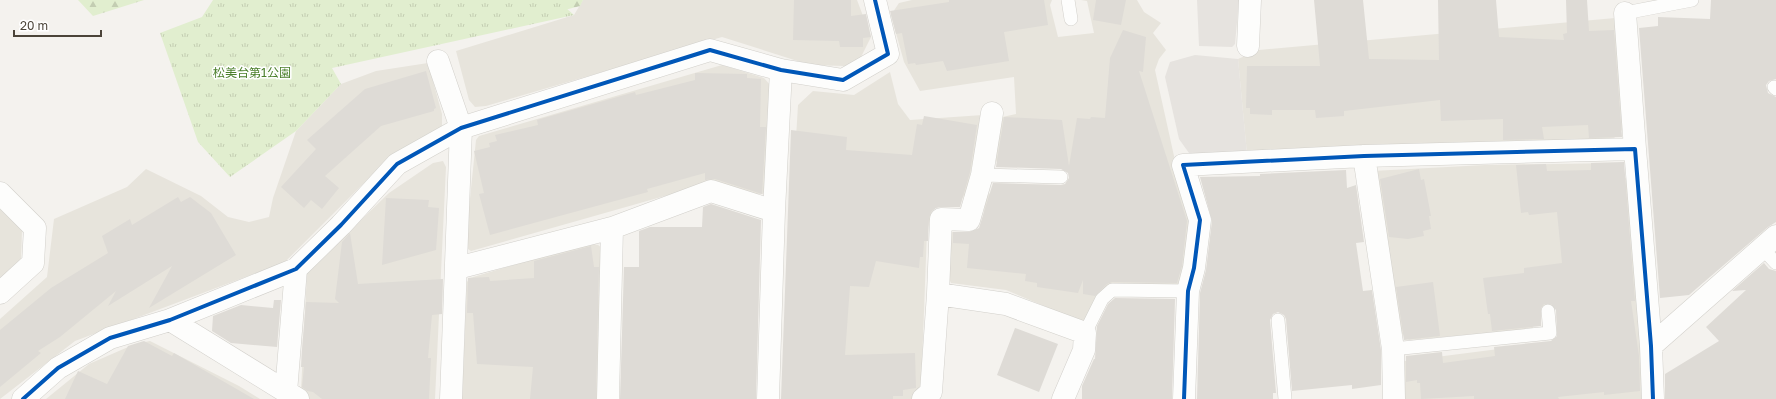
<svg xmlns="http://www.w3.org/2000/svg" width="1776" height="399" font-family="'Golos Text','Noto Sans JP',sans-serif">
<style>
.residential{fill:#e7e4dc}
.forest{fill:url(#forest-firs)}
.park{fill:url(#park-tufts)}
.parking{fill:#e6e3df}
.building{fill:#dedbd6}
.lines{fill:none;stroke-linecap:round;stroke-linejoin:round}
.service-casing{stroke:#d2d0cb;stroke-width:14}
.minor-casing{stroke:#d2d0cb;stroke-width:23}
.service{stroke:#fdfdfc;stroke-width:13}
.minor{stroke:#fdfdfc;stroke-width:22}
.cycleway-casing{stroke:#fff;stroke-width:6}
.cycleway{stroke:#0057b8;stroke-width:4}
.labels{text-anchor:middle;stroke-width:3;stroke-linejoin:round;paint-order:stroke}
.park-label{font-size:12px;fill:#4a7f2a;stroke:#fff}
</style>
<defs>
<pattern id="forest-firs" width="22" height="20" patternUnits="userSpaceOnUse"><rect width="22" height="20" fill="#e1eecf"/><path d="M5 1l3.5 6h-7zM16 11l3.5 6h-7z" fill="#c3cdb2"/></pattern>
<pattern id="park-tufts" width="24" height="20" patternUnits="userSpaceOnUse"><rect width="24" height="20" fill="#e1eecf"/><path d="M3 7l-1-3M5 7V3M7 7l1-3M15 17l-1-3M17 17v-4M19 17l1-3" fill="none" stroke="#c3cdb2"/></pattern>
</defs>
<rect width="100%" height="100%" fill="#f4f2ee"/>
<path class="residential" d="M583,0h274l14,37 -11,22 -15,7 -35,-1 -88,-28 -236,69 -11,1 -6,-7 -13,-49 118,-36z
M912,0h140l-2,5 8,32 36,-4 -7,-32 -6,-1h56l7,12 17,11 -8,10 13,17 -7,9 -4,11 21,95 17,59 -10,64 -53,2 -22,-5 -7,7 -14,32 -81,-34 -55,-7 -3,-6 3,-45 30,2 5,-38 12,-8 71,5 5,-27 -74,-1 -6,-6 4,-41 18,-4 -2,-37 -94,14 -16,-29 -13,-47 8,-12z
M1615,18l8,111 -12,12 -364,13 -9,-95 21,-9z
M428,63l14,51v13l-65,43 -92,92 -210,79 -75,58v-80l47,-42 7,-58 73,-32 19,-18 55,27 27,21 21,5 20,-5 4,-19 23,-67 45,-47 35,-13z
M722,65l42,13 7,8 -3,100 -5,8h-11l-38,-12 -243,69 -6,-4 11,-107 3,-4z
M890,72l8,32 12,16 73,-5 -17,79 -13,13h-20l-6,24 -6,160 -9,8h-129l2,-79 13,-215 15,-14 41,4z
M443,161l3,6 -11,232h-126l-8,-9 6,-118 82,-79 44,-30z
M1615,163l14,20 15,216h-243l-4,-37 171,-22 -6,-35 -30,5 1,19 -124,11 -13,-12 -24,-157 113,-6z
M0,209l22,21 -1,30 -21,20z
M587,243l11,2 7,5 -5,149h-138l5,-117 3,-4z
M150,341l89,45 21,13h-214l43,-35 46,-20z"/>
<path class="forest" d="M78,0h66l-51,16z
M539,0h44l-3,6 -23,6z"/>
<path class="park" d="M213,0h344l17,15 -242,53 9,16 -45,47 -66,46 -32,-35 -38,-109 42,-16z"/>
<path class="parking" d="M1197,0h42l-4,44 -3,3 -33,-1z
M1195,55l43,4 9,95 -49,3 -9,-4 -10,-14 -14,-62 5,-15z"/>
<path class="building" d="M794,0h57v16l15,-2 5,23 -8,1v9h-23l-1,-6 -46,-1z
M949,0h95l4,25 -44,7 5,29 -62,10 -4,-10 -27,4 -1,-2 -7,1 -6,-31 -6,1 -6,-23 59,-9z
M1096,0h30l-5,25 -28,-5z
M1314,0h49l6,59 70,1 -1,-60h58l3,37 65,3 -1,-6 4,-1 -1,-33h21l2,31 25,-1 8,107 -33,1 -1,-13 -46,2 2,12 -41,1v-21l-62,2 -1,-21 -96,11v5l-28,2 -1,-8h-43v5l-22,-1v-6h-4l1,-42h73z
M1711,0h65v79l-7,2 -3,4 2,8 8,4v125l-8,5 -79,68 -29,3 -21,-270 19,-2v-9l52,2z
M1123,30l23,7 -3,35 -4,-1 48,150 -5,45 -5,17 -65,-1 -5,2 -12,12 -12,-2v-14l-5,13 -41,-6v-4l-12,-2 1,-7 -59,-6 2,-24 -16,-1v-11h16l10,-4 14,-45 68,2 4,-1 4,-6 -1,-5 -7,-4 -65,-2 8,-50 58,3 7,46 8,-48 13,1 1,-2 14,1 5,-60z
M426,71l10,37 -2,1v2l-53,15 -56,50 14,12 -17,21 -11,-9 -7,8 -23,-21 35,-38 -9,-9 58,-51z
M695,73l52,1v4l14,1 -1,48h6l-4,67 -47,-15 -10,1v-7l-58,16 1,3 -158,43 -11,-41 5,-1 -10,-42 16,-4 -1,-4 8,-2 -2,-6 43,-10 -1,-5 98,-28 1,3 59,-15z
M924,116l53,9 -7,47 -10,35h-19l-5,1 -5,4 -2,6 -1,23h-4l-1,16h-3l-1,11 -43,-7 -7,26 -19,-1 -5,69 70,-2 1,35 -13,2v6h-10v3h-112l10,-269 56,7 -1,13 66,5 5,-31 5,1z
M1624,162l11,139h-4l8,55 1,35 -36,4v-3l-46,5 1,2h-85v-3l-53,3 -1,-16h-3v-3l-11,2v-26l36,-4 1,11 52,-7 -1,-9 57,-6 6,-5 -1,-26 -5,-6h-7l-3,4v18l-49,5 -2,-17h-2l-5,-36 41,-5v-5l38,-5 -5,-51 -28,3 -1,-3 -7,1 -5,-48 30,-1 1,7 44,-1v-7z
M1419,169l2,11 3,-1 7,37h-2l2,13 -8,2 1,5 -16,3 -19,-2 -9,-58z
M1346,170l1,18 9,-3 8,57 -8,1 7,48 9,-1 9,60v35l-29,4v-4l-60,6 -6,-72 -2,-4 -6,-3 -5,2 -3,6 6,73h-3v6h-76l3,-106 6,-23 6,-49 -12,-44 60,-1v-2z
M178,197l3,5 9,-5 21,16 25,42 -87,53 23,-42 -64,40 8,-15 -56,46 -22,14 3,2 -41,34v-57l51,-42 57,-35 -6,-17 28,-17 2,6z
M386,198l43,2 -1,7 11,1 -3,42 -54,15z
M711,204l50,16 -5,179h-136l4,-132h15v-36l11,-4h52l1,-20z
M350,233l8,51 85,-5 -1,35 -10,1 -4,43h3l-2,41h-107l-9,-7 -6,-1 -5,-4 2,-20h-3l1,-18 4,-47 33,1 -4,-4 7,-57z
M591,246l3,21h5l-3,132h-66l3,-32 -56,-3 -4,-51h-6l1,-35 21,-1 1,4 44,-3v-17z
M1764,263l5,6 7,2v128h-111v-25l54,-33 -13,-14 40,-37 -14,1z
M1433,282l7,54 -36,4 -8,-53z
M1115,298l60,1 -3,100h-90v-13l12,-27h1l2,-33 11,-22z
M274,300h7l-4,47 -46,-4 -19,-12 1,-15 28,-11 32,3z
M1015,328l43,16 -19,48 -42,-17z
M144,341l28,15 2,-3 80,46h-189l13,-28 29,13 21,-38z"/>
<g class="lines">
<g class="service-casing">
<path id="service" d="M1068,0l3,19
M1625,13l67,-13
M1774,87l2,2
M982,175l79,2
M1763,249l13,14
M1278,320l7,79
M1085,333l17,-34 10,-9 76,1
M1393,349l157,-16 -2,-22"/>
</g>
<g class="minor-casing">
<path id="minor" d="M1625,13l10,136
M1248,46l2,-46
M438,61l23,67 -10,271
M1364,156l29,193 1,50
M0,193l35,35 -2,35 -33,30
M457,268l155,-40 99,-37 63,20
M938,294l68,10 79,29 -1,17 -21,49
M170,320l128,79
M1651,346l125,-110
M286,392l10,-123
M23,399l35,-31 52,-30 60,-18 126,-51 45,-44 56,-61 64,-36 249,-78 71,20 62,10 45,-26 -13,-54
M608,399l4,-171
M768,399l6,-188 7,-141
M923,399l8,-7 7,-98 3,-75 28,1 13,-45 10,-62
M1184,399l4,-108 6,-23 6,-48 -17,-55 181,-9 271,-7 16,197 2,53"/>
</g>
<use href="#service" class="service"/>
<use href="#minor" class="minor"/>
<g class="cycleway-casing">
<path id="cycleway" d="M23,399l35,-31 52,-30 60,-18 126,-51 45,-44 56,-61 64,-36 249,-78 71,20 62,10 45,-26 -13,-54
M1184,399l4,-108 6,-23 6,-48 -17,-55 181,-9 271,-7 16,197 2,53"/>
</g>
<use href="#cycleway" class="cycleway"/>
</g>
<g class="labels">
<g class="park-label">
<text x="252" y="77">松美台第1公園</text>
</g>
</g>
<path d="M14 30v6h87v-6" fill="none" stroke="#4b4439" stroke-width="2"/>
<text x="20" y="30" font-size="12" fill="#4b4439" stroke="#ffffff" stroke-width="3" paint-order="stroke">20 m</text>
</svg>
